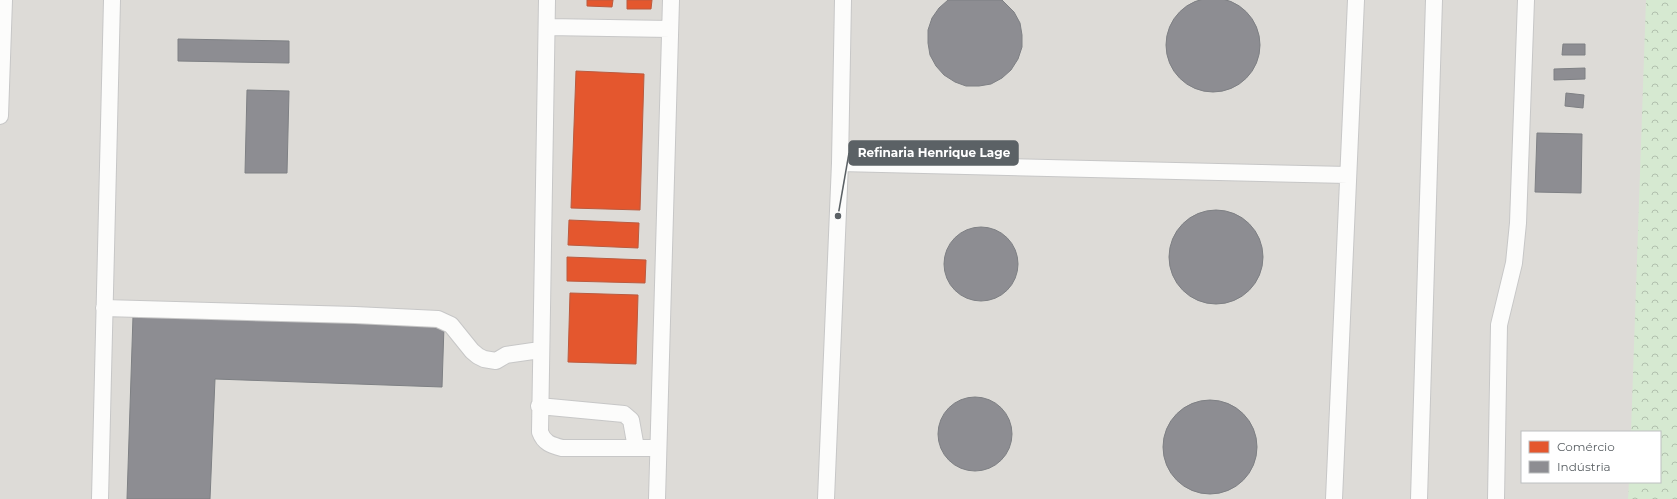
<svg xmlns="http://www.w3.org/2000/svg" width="1677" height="499" font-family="Montserrat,sans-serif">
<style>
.industrial{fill:#dddbd7;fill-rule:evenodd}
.forest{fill:url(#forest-crowns)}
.shops{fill:#e4572e;stroke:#bb5a3e}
.industry{fill:#8d8d92;stroke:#7e8084}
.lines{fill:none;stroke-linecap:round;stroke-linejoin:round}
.minor-casing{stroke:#c7c7c7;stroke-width:18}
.minor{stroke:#fcfcfb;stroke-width:16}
.leader{fill:none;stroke:#5b6165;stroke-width:1.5}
.callout-dot{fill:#5b6165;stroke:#fff;stroke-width:1.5}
.callout{fill:#5b6165;stroke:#5b6165;stroke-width:1.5}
.callout-label{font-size:12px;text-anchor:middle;font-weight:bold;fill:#fff}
</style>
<defs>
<pattern id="forest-crowns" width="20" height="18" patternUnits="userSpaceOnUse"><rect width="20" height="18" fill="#d6e9d1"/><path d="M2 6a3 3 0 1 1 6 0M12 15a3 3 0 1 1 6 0" fill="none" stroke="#b1c0ad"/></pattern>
</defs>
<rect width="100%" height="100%" fill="#eceae6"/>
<path class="industrial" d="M0,0h1677v499h-1677zM1522,432h138v50h-138z"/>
<path class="forest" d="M1646,0h31v499h-49l1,-17h31v-50h-29z"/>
<path class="shops" d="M587,0h26l-1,7 -25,-1z
M627,0h25l-1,9h-24z
M576,71l68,3 -4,136 -69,-2z
M569,220l70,3 -1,25 -70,-3z
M567,257l79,3 -1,23 -78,-2z
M570,293l68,2 -2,69 -68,-2z"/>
<path class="industry" d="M1166 45a47 47 0 1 1 94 0a47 47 0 1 1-94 0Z
M948,0h54l12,12 6,11 2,12v12l-4,12 -7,11 -9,8 -11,6 -12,2h-13l-11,-4 -11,-7 -8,-9 -6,-11 -2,-12v-13l4,-12 7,-10z
M178,39l111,2v22l-111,-2z
M1563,44h22v11h-23z
M1585,68v11l-31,1v-11z
M247,90l42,1 -2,82h-42z
M1566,93l18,2 -1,13 -18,-2z
M1537,133l45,1 -1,59 -46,-1z
M1169 257a47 47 0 1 1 94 0a47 47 0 1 1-94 0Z
M944 264a37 37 0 1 1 74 0a37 37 0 1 1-74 0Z
M133,316l311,10 -2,61 -227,-8 -5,120h-83z
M938 434a37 37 0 1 1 74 0a37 37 0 1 1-74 0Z
M1163 447a47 47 0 1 1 94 0a47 47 0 1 1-94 0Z"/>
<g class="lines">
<g class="minor-casing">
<path id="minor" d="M547,0l-7,432c4,11 11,13 22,16h96
M547,27l123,2
M0,116l4,-116
M840,163l508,12
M104,308l251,7 83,4 13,6 21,26 6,5 6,3 12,2 10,-6 34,-5
M539,406l85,8 7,6 5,28
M100,499l12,-499
M657,499l14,-499
M826,499l14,-336 3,-163
M1334,499l22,-499
M1419,499l15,-499
M1496,499l3,-174 15,-62 4,-40 8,-223"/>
</g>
<use href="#minor" class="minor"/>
</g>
<path class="leader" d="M838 216L849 153"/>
<circle class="callout-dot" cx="838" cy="216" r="4"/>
<rect class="callout" x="849" y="141" width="169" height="24" rx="4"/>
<g class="callout-label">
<text x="934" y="157">Refinaria Henrique Lage</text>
</g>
<rect x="1521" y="431" width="140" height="52" fill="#ffffff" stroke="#bdc0c1"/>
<rect x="1529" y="441" width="20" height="12" fill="#e4572e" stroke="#bdc0c1"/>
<text x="1557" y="451" font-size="12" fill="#5b6165">Comércio</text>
<rect x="1529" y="461" width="20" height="12" fill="#8d8d92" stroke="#bdc0c1"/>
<text x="1557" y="471" font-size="12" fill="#5b6165">Indústria</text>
</svg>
